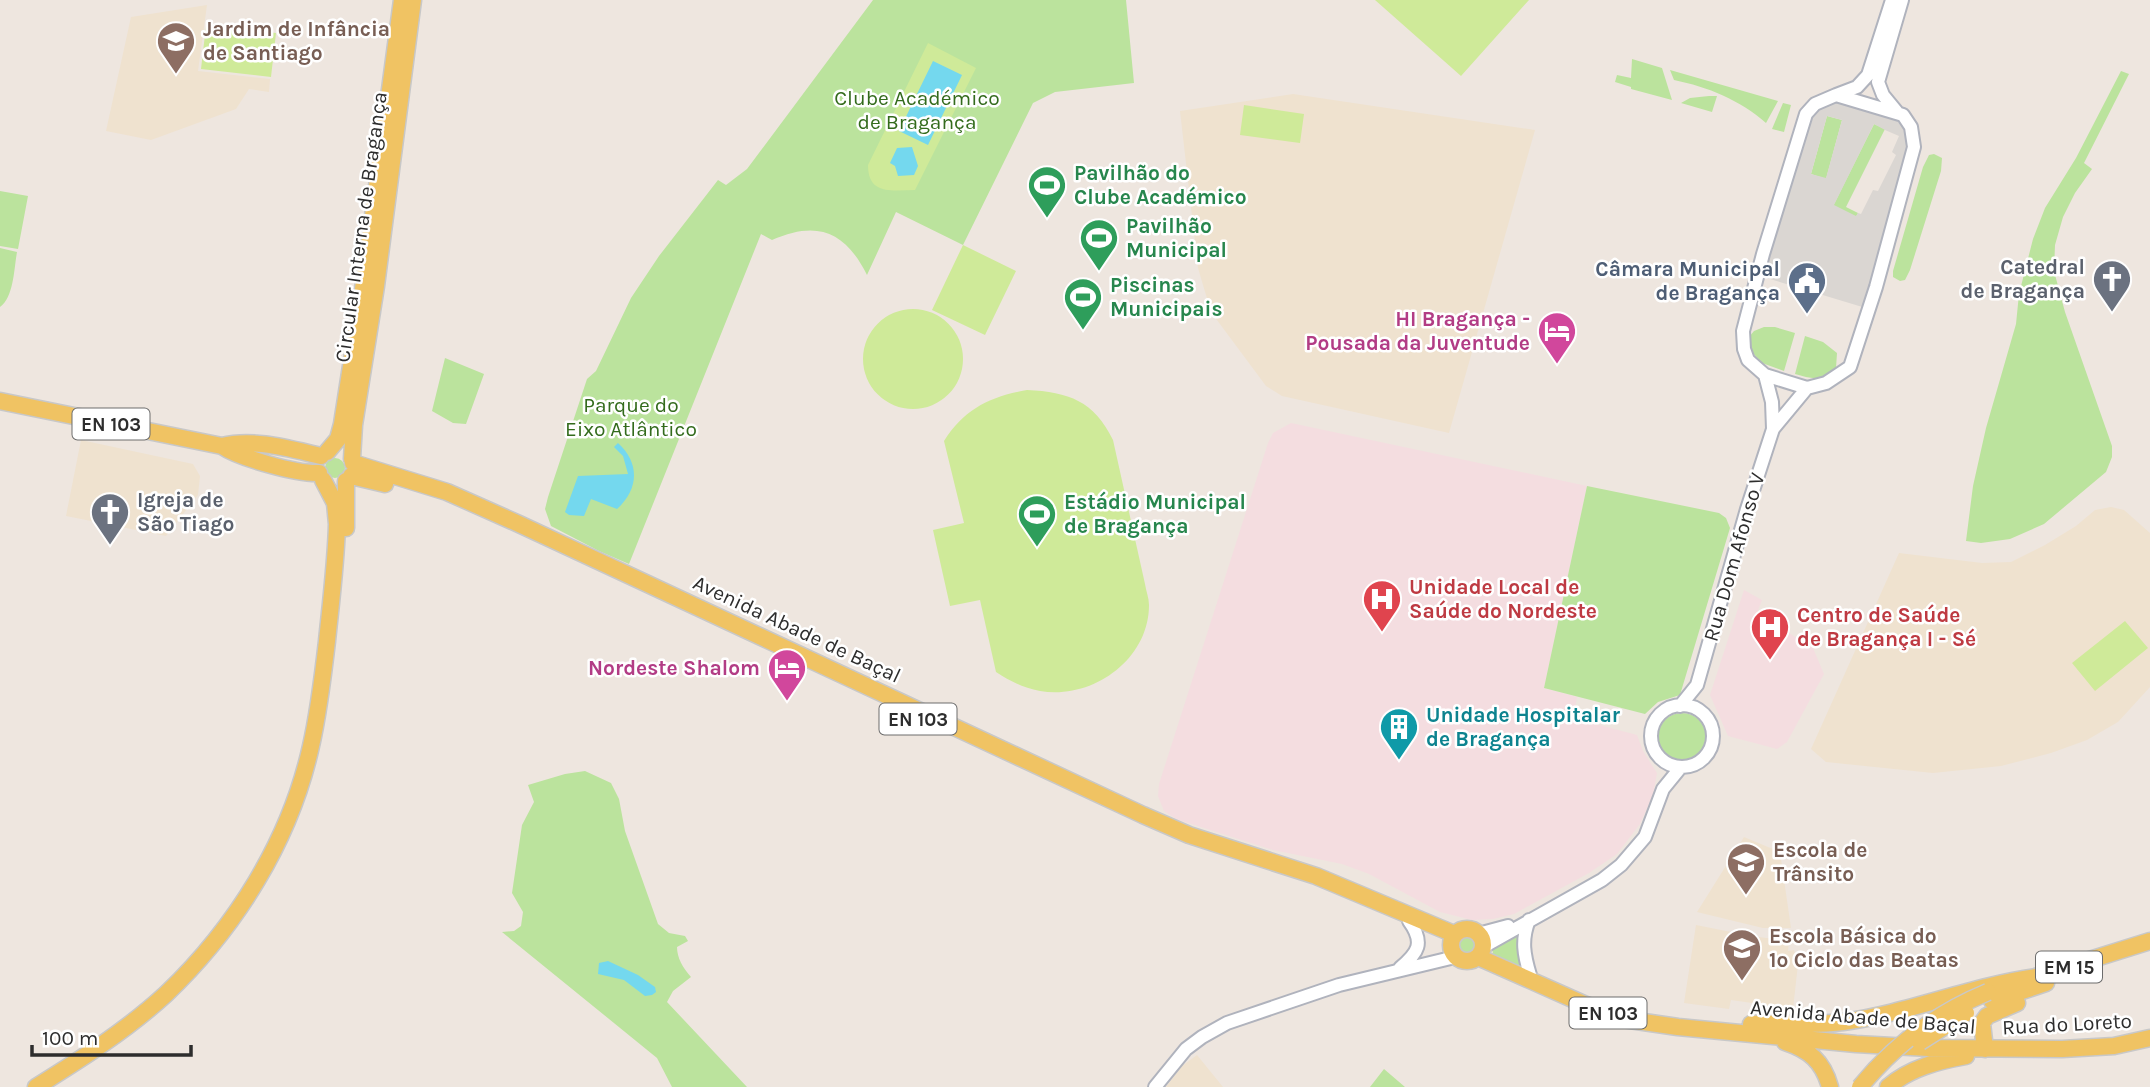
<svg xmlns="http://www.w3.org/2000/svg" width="2150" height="1087" font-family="Karla,sans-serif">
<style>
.education{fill:#efe2cf}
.medical{fill:#f4dde0}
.green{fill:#bbe39d}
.pitch{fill:#cfea99}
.plaza{fill:#dad6d2;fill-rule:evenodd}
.water{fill:#74d8ee}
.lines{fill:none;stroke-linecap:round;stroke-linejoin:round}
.minor-casing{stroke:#b0b3bd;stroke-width:16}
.major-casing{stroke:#c8c8c8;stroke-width:19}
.minor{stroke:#fff;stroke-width:12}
.major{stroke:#f0c363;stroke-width:16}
.major-bridge-casing{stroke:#c8c8c8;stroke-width:19;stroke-linecap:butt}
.major-bridge{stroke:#f0c363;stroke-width:16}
.labels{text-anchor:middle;stroke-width:5;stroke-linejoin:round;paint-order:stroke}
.shield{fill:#fff;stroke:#6c6c6c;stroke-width:2}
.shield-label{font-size:19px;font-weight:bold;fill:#2d2d2d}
.education-label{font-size:21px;font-weight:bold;fill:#785e54;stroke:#fff;text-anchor:start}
.park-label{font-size:21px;fill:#336b1c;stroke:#fff}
.leisure-label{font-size:21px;font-weight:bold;fill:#27864d;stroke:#fff;text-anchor:start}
.street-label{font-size:21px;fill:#2d2d2d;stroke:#fff}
.worship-label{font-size:21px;font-weight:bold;fill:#5b616d;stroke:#fff;text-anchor:end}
.service-label{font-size:21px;font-weight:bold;fill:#4e5e75;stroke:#fff;text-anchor:end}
.hotel-label{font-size:21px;font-weight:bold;fill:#b23c85;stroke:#fff;text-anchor:end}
.health-label{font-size:21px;font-weight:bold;fill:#be3a42;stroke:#fff;text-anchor:start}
.culture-label{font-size:21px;font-weight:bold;fill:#0d838f;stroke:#fff;text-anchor:start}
</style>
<rect width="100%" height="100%" fill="#eee6df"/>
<path class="education" d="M207,5l-9,66 72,8 -1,13 -20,-3 -13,20 -85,31 -45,-9 25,-114z
M1293,94l242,36 -86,303 -167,-37 -16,-10 -55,-74 -13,-44 -18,-157z
M81,440l112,24 7,12 -2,19 -32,41 -100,-20z
M2111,507l13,3 26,23v154l-32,35 -31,18 -36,13 -50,13 -68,7 -107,-11 -15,-13 88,-196 83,10 29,-1 34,-17 31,-19 19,-16z
M1744,837l36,15 11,76h-28l-66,-16z
M1696,925l55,11 38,5 -1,10 6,-1 4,14 -5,45 -62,-9 -2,9 -45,-6z
M1197,1055l26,32h-57l16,-21z"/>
<path class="medical" d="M1291,423l296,63 -43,202 33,9 -4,21 64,17 6,16 14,22 -4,22 -13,29 -23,30 -28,19 -75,41 -21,5 -21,1 -32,-8 -71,-38 -27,-10 -69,-14 -97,-31 -12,-8 -6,-15 1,-12 109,-341 5,-10z
M1744,590l18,10 -5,13 56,35 11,26 -37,68 -10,7 -49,-13 -18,-41z"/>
<path class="green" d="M873,0h253l8,83 -79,9 -22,11 -70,142 -67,-33 -29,63c-22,-44 -50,-55 -95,-35l-11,-6 -132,330 -30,-13 -48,-25 -6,-17 3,-12 39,-118 9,-8 35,-73 28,-42 59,-76 8,5 21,-16z
M1632,59l30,9 10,32 -41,-11v-2l-16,-5 2,-7 14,3z
M1670,70l108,31 -12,22c-26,-23 -58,-36 -92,-43z
M2121,71l8,3 -45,89 8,6 -17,24 -12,24 -8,28 -1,26 11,41 47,134v11l-6,15 -62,52 -34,15 -29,4 -15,-2 7,-55 13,-58 30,-104 3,-30 14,-55 12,-31 31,-50z
M1709,96h8l-5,16 -31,-9 9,-5z
M1783,103l8,2 -7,27 -12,-3z
M1827,116l15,4 -16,59 -15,-5z
M1874,124l11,5 -39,78 12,6 -2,4 -23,-11z
M1934,154l8,4 -1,13 -31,99 -5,10 -5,1 -7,-4v-6l30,-104 6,-12z
M0,191l28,5 -10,53 -18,-3z
M0,248l17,4c-3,16 -3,45 -17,55z
M1764,327h11l20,6 -11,38 -22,-8 -13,-14v-12l5,-6z
M1805,336l18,6 14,11 -1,15c-13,14 -24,11 -41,6z
M445,358l39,16 -18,50 -13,-1 -21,-12z
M325 468a10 10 0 1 1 20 0a10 10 0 1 1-20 0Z
M1587,486l132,27 7,5 4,10 -50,167 -22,7 -13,12 -101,-26z
M1658 737a24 24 0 1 1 48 0a24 24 0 1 1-48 0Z
M585,771l26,12 8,16 6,32 33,93 11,9 16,3 3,5 -11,6c0,11 6,21 14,30l-18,14 -6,11 80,85h-75l-15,-29 -155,-126 12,-1 7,-5 2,-14 -11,-19 10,-68 12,-23 -6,-17 37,-11z
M1519,933l2,34 -28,-13 -1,-6z
M1455 945a11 11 0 1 1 22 0a11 11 0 1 1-22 0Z
M1384,1069l21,18h-35z"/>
<path class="pitch" d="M1375,0h154l-68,76z
M206,26l70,7 -5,44 -70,-8z
M928,43l48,25 -61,122c-22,0 -47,6 -47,-25z
M1244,105l60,9 -4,29 -60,-8z
M963,245l53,26 -31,64 -53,-25z
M863 359a50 50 0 1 1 100 0a50 50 0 1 1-100 0Z
M1027,390c42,2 67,11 86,50l32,144c1,7 4,14 4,21 0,55 -57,95 -109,86 -17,-3 -30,-10 -44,-19l-16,-72 -30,6 -17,-76 31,-7 -20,-82c20,-32 47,-45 83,-51z
M2125,621l23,27 -53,43 -23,-28z"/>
<path class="plaza" d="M1835,101l60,17 11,14 1,10v17l-38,150 -112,-34 53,-161 4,-6zM1827,116l15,4 -16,58 -15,-4zM1874,124l11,6 -39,78 39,-78 14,6 -7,16 4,3 -18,36 -5,-1 -12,24 -3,-1 -2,3 -22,-11z"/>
<path class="water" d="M933,61l29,14 -34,70 -29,-14z
M912,147l6,19 -4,9 -16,1 -3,-10 -5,-3 7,-15z
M618,443c22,20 21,46 -1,66l-26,-10 -7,17 -15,-1 -4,-3 13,-36 50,-2 -5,-18 -9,-9z
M608,961l30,14 17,12 1,5 -4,3 -7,1 -21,-16 -26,-6 1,-11z"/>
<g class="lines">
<g class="minor-casing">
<path id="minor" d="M1836,95l67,20 8,12 3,20 -38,140 -26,80 -24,16 -19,5 -42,-13 -17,-15 -4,-11 -1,-18 20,-77 43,-140 9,-10z
M1836,95l21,-8 11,-12 24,-75
M1897,112l-14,-17 -5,-13 24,-82
M1773,429l34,-41
M1651 736a31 31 0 1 1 62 0a31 31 0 1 1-62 0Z
M1680,706l17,-21 50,-176 26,-80 -1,-27 -7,-27
M1529,920c-8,20 -5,35 1,55
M1478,934l30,-8
M1483,947l119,-67 19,-15 24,-28 18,-48 18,-22
M1400,968c18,-15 25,-25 9,-47
M1155,1087l31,-38 16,-12 25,-14 112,-38 116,-28"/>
</g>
<g class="major-casing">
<path id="major" d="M0,401l222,45c17,12 75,28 97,27
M222,446c32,-8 68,3 99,10
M327,452l11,-13 4,-15 23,-148 37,-276
M352,459l2,-34 22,-139 37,-286
M353,463l94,29 72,32 624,291 46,20 127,41 138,58
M351,476l34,8
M346,528v-47
M1451 945a16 16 0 1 1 32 0a16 16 0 1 1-32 0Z
M1478,957l108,48 37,14 55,8 178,17 73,4 133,1 52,-3 36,-8
M2029,979l121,-38
M1992,1001l54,-18
M1751,1024c31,-2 61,2 92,-2 66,-9 128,-36 194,-45
M1785,1042c24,8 38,19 45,45
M1985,1049l-3,-26 5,-7 30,-13
M36,1087c45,-28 91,-57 130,-93 70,-67 124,-153 145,-248 8,-35 12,-70 16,-105 4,-39 9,-78 10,-117l-2,-21 -12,-23
M1888,1087c22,-19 50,-26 78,-31"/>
</g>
<use href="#minor" class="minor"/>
<use href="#major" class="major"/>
<g class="major-bridge-casing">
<path id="major-bridge" d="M1920,1042l46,-29
M1860,1087c35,-43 77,-74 128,-95"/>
</g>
<use href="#major-bridge" class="major-bridge"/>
</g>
<defs>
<g id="school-pin" transform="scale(2.0125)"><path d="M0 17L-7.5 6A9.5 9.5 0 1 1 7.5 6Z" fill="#8d6e63" stroke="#fff"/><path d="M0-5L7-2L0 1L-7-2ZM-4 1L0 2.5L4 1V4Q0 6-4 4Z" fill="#fff"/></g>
<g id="stadium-pin" transform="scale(2.0125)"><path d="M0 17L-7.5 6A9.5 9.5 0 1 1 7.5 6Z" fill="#2e9e5b" stroke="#fff"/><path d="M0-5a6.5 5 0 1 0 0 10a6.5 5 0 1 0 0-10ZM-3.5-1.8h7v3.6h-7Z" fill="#fff"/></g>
<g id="church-pin" transform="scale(2.0125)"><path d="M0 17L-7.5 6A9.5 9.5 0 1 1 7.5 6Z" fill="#6b7280" stroke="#fff"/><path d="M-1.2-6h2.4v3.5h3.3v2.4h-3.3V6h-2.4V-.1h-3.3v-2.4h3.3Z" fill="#fff"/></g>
<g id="civic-pin" transform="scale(2.0125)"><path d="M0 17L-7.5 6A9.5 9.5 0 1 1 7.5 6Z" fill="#5c6f8a" stroke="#fff"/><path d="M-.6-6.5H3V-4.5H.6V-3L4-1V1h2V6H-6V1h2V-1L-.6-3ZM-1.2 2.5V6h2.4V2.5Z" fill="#fff"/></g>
<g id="hotel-pin" transform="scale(2.0125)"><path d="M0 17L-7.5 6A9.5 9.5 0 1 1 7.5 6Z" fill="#d1479c" stroke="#fff"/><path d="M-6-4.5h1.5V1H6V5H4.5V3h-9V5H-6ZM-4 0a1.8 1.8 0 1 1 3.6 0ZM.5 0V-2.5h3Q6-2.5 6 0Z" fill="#fff"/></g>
<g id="hospital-pin" transform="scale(2.0125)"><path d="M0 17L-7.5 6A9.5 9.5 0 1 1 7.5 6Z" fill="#e0444e" stroke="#fff"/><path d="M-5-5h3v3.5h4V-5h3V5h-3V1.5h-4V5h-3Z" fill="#fff"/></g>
<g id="building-pin" transform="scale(2.0125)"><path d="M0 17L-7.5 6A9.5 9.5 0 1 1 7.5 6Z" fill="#0f9aa8" stroke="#fff"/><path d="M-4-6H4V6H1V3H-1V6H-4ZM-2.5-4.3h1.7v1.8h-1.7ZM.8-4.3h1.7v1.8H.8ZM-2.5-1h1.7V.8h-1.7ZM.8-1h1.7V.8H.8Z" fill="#fff"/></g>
</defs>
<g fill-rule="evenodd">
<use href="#school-pin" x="176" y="41"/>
<use href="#stadium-pin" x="1047" y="185"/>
<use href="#stadium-pin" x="1099" y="238"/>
<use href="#church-pin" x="2112" y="279"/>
<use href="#civic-pin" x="1807" y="281"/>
<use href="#stadium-pin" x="1083" y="297"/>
<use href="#hotel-pin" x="1557" y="331"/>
<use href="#church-pin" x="110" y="512"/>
<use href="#stadium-pin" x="1037" y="514"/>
<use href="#hospital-pin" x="1382" y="599"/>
<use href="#hospital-pin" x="1770" y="627"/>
<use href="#hotel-pin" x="787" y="668"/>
<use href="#building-pin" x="1399" y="727"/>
<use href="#school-pin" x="1746" y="862"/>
<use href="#school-pin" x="1742" y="948"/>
</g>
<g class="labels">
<g class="shield">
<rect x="72.5" y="408.5" width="77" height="31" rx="5"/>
<rect x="879.5" y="703.5" width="77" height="31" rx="5"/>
<rect x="2036" y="951.5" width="66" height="31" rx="5"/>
<rect x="1569.5" y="997.5" width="77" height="31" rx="5"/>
</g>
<g class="shield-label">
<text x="111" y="431">EN 103</text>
<text x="918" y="726">EN 103</text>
<text x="2069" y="974">EM 15</text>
<text x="1608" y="1020">EN 103</text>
</g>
<g class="education-label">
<text x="203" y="36">Jardim de Infância<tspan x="203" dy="24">de Santiago</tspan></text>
<text x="1773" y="857">Escola de<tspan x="1773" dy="24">Trânsito</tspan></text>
<text x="1769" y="943">Escola Básica do<tspan x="1769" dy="24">1º Ciclo das Beatas</tspan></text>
</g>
<g class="park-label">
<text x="917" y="105">Clube Académico<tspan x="917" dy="24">de Bragança</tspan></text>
<text x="631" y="412">Parque do<tspan x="631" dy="24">Eixo Atlântico</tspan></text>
</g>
<g class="leisure-label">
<text x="1074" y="180">Pavilhão do<tspan x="1074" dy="24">Clube Académico</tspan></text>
<text x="1126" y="233">Pavilhão<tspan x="1126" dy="24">Municipal</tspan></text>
<text x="1110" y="292">Piscinas<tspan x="1110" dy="24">Municipais</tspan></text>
<text x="1064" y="509">Estádio Municipal<tspan x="1064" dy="24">de Bragança</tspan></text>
</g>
<g class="street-label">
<text transform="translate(361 227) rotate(-82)" y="7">Circular Interna de Bragança</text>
<text transform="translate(1734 557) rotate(-74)" y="7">Rua Dom Afonso V</text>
<text transform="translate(797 629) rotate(25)" y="7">Avenida Abade de Baçal</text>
<text transform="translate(1863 1017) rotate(5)" y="7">Avenida Abade de Baçal</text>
<text transform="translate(2067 1024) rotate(-3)" y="7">Rua do Loreto</text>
</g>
<g class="worship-label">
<text x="2085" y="274">Catedral<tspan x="2085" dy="24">de Bragança</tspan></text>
<text x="137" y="507" text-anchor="start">Igreja de<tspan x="137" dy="24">São Tiago</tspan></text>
</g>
<g class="service-label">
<text x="1780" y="276">Câmara Municipal<tspan x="1780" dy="24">de Bragança</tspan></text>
</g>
<g class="hotel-label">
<text x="1530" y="326">HI Bragança -<tspan x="1530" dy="24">Pousada da Juventude</tspan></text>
<text x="760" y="675">Nordeste Shalom</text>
</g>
<g class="health-label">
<text x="1409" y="594">Unidade Local de<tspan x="1409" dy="24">Saúde do Nordeste</tspan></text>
<text x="1797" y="622">Centro de Saúde<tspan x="1797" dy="24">de Bragança I - Sé</tspan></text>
</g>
<g class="culture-label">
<text x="1426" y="722">Unidade Hospitalar<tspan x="1426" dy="24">de Bragança</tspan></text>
</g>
</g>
<path d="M32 1045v10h159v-10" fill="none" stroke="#2d2d2d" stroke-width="3.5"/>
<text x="42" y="1045" font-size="21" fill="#2d2d2d" stroke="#ffffff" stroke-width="5" paint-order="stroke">100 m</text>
</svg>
